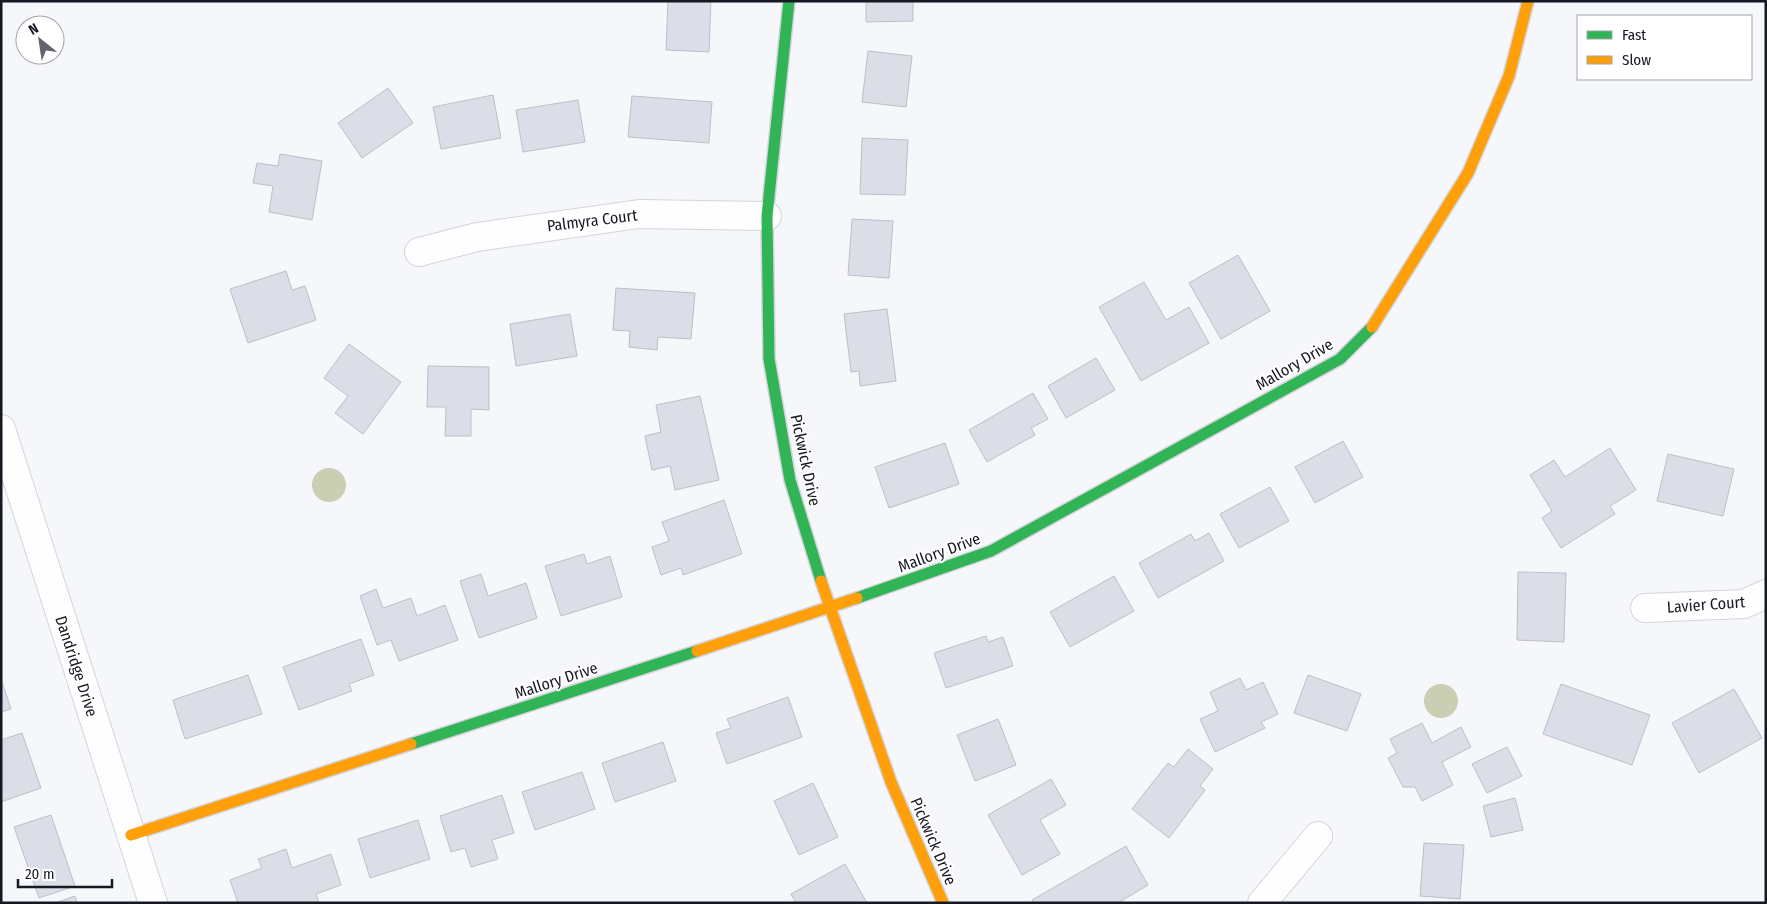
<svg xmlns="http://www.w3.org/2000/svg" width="1767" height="904" font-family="'Fira Sans Condensed',sans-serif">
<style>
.water{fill:#caceb2}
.building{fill:#dbdde7;stroke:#bebfc6}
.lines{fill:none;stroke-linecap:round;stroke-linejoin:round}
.street-casing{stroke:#d3d4db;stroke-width:30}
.fast-casing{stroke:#d3d4db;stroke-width:14}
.slow-casing{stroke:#d3d4db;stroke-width:14}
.street{stroke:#fefefe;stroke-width:28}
.fast{stroke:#30b455;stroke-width:11}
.slow{stroke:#ff9f0a;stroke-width:11}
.labels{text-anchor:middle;stroke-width:4;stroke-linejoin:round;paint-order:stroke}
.street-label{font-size:16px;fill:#161822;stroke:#fff}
</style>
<rect width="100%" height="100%" fill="#f6f7fb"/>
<path class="water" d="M312 485a17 17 0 1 1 34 0a17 17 0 1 1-34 0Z
M1424 701a17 17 0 1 1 34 0a17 17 0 1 1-34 0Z"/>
<path class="building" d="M668,1h43l-2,51 -43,-2z
M866,1h47v20l-47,1z
M868,51l44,5 -6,51 -44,-5z
M388,88l25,35 -51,35 -24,-35z
M493,95l8,43 -60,11 -8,-42z
M632,96l80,6 -3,41 -81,-6z
M578,100l7,42 -62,10 -7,-42z
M862,138l46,2 -3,55 -45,-1z
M280,154l42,7 -10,59 -43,-8 4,-26 -20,-3 4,-20 21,3z
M852,219l41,2 -4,57 -41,-3z
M1238,255l32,56 -49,28 -32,-56z
M286,271l6,19 13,-4 11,34 -68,23 -18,-54z
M1144,282l22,38 23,-13 20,36 -68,38 -42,-74z
M616,288l79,5 -4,46 -33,-2 -1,13 -28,-3 1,-16 -17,-1z
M887,309l9,72 -36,5 -1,-15 -8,1 -7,-58z
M570,314l7,42 -61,10 -6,-42z
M349,344l52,38 -38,52 -28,-21 13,-17 -24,-18z
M1096,358l19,32 -49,28 -18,-32z
M428,366l61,1v43l-18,-1v27h-26l1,-29h-19z
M1033,393l15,26 -17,9 4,7 -48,27 -18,-32z
M700,396l19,84 -44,10 -5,-24 -18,4 -7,-34 16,-4 -5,-27z
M1343,441l20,36 -48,26 -20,-36z
M945,443l14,41 -70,24 -14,-41z
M1610,448l26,42 -26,16 5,8 -54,34 -19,-30 10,-7 -22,-36 24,-15 11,17z
M1668,454l66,15 -11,47 -66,-15z
M1270,487l19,34 -50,27 -19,-34z
M724,500l18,54 -59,21 -2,-7 -20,7 -9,-28 17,-6 -7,-19z
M1209,533l15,28 -66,37 -19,-35 52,-29 4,7z
M584,554l3,10 23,-8 12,41 -61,19 -16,-50z
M1518,572l48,1 -2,69 -47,-2z
M481,574l7,22 38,-13 11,35 -58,20 -19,-57z
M1114,576l20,35 -64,36 -20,-35z
M376,589l7,19 28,-10 6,18 28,-11 13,35 -59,21 -8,-21 -14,5 -17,-49z
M986,636l2,6 15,-5 10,29 -67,22 -12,-35z
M361,639l13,36 -25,9 3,7 -53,19 -16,-43z
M248,675l14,39 -77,25 -12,-39z
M1308,675l53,19 -14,37 -53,-18z
M1240,678l6,12 17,-8 15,32 -17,8 4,6 -50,24 -15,-33 18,-8 -8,-19z
M1,679l10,30 -10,3z
M1561,684l89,31 -18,50 -89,-31z
M1734,689l28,49 -63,35 -27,-50z
M788,697l14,40 -75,27 -11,-31 15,-5 -4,-9z
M998,719l18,46 -41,16 -18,-46z
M1422,723l10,20 29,-16 10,20 -29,15 11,23 -31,16 -7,-14h-12l-15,-29 9,-5 -7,-14z
M22,733l19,55 -40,14v-62z
M663,742l13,39 -61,21 -13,-39z
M1507,747l15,29 -35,17 -15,-29z
M1188,749l25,20 -13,17 5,4 -36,48 -37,-29 36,-46 6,4z
M582,772l13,37 -60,21 -13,-38z
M1051,779l15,26 -26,15 20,34 -38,21 -34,-60z
M813,783l25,54 -39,18 -25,-54z
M502,795l12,38 -22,7 6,19 -27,8 -6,-19 -14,4 -11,-36z
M1515,798l8,32 -32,7 -8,-31z
M51,815l24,71 -36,12 -25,-71z
M418,820l12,39 -60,19 -12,-39z
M1424,843l40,2 -4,54 -40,-3z
M1126,846l22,39 -30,18h-84l-2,-3z
M286,849l6,19 39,-14 10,31 -25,9 3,9h-81l-8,-23 32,-12 -4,-9z
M845,864l22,39h-71l-5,-9z
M75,896l2,7h-22z"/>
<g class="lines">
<g class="street-casing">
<path id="street" d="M419,252l58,-15 162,-23 128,2
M1,429l152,474
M1645,608l99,-4 22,-10
M1262,903l56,-67"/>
</g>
<g class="fast-casing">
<path id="fast" d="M789,1l-22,215 2,143 21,121 31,101
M857,598l134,-47 349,-192 32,-32
M411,744l286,-93"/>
</g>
<g class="slow-casing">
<path id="slow" d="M1372,327l96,-154 41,-97 19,-75
M821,581l70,201 52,121
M697,651l160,-53
M131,835l280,-91"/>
</g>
<use href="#street" class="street"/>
<use href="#fast" class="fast"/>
<use href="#slow" class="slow"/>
</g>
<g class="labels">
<g class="street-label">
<text transform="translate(592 220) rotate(-7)" y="6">Palmyra Court</text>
<text transform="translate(1294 364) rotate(-30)" y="6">Mallory Drive</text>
<text transform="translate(806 460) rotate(78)" y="6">Pickwick Drive</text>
<text transform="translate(939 552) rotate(-20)" y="6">Mallory Drive</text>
<text transform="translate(1706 604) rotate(-4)" y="6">Lavier Court</text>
<text transform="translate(77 666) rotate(72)" y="6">Dandridge Drive</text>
<text transform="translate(556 680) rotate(-18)" y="6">Mallory Drive</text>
<text transform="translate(934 841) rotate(67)" y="6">Pickwick Drive</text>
</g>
</g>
<rect width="1767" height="904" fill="none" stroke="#161822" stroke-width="5"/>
<rect x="1577" y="15" width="175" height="65" fill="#ffffff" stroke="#a2a3a7"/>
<rect x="1587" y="31" width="25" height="8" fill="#30b455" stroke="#a2a3a7"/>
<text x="1622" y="40" font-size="15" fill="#161822">Fast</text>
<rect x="1587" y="56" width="25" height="8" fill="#ff9f0a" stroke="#a2a3a7"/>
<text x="1622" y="65" font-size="15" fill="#161822">Slow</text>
<g transform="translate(40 40) rotate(330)"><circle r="24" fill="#ffffff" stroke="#a2a3a7"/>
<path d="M0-4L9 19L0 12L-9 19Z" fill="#64666e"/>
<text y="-8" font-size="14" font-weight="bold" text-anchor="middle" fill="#161822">N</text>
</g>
<path d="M18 879v8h94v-8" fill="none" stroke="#161822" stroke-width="2.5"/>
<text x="25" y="879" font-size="15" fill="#161822" stroke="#ffffff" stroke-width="4" paint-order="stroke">20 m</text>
</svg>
